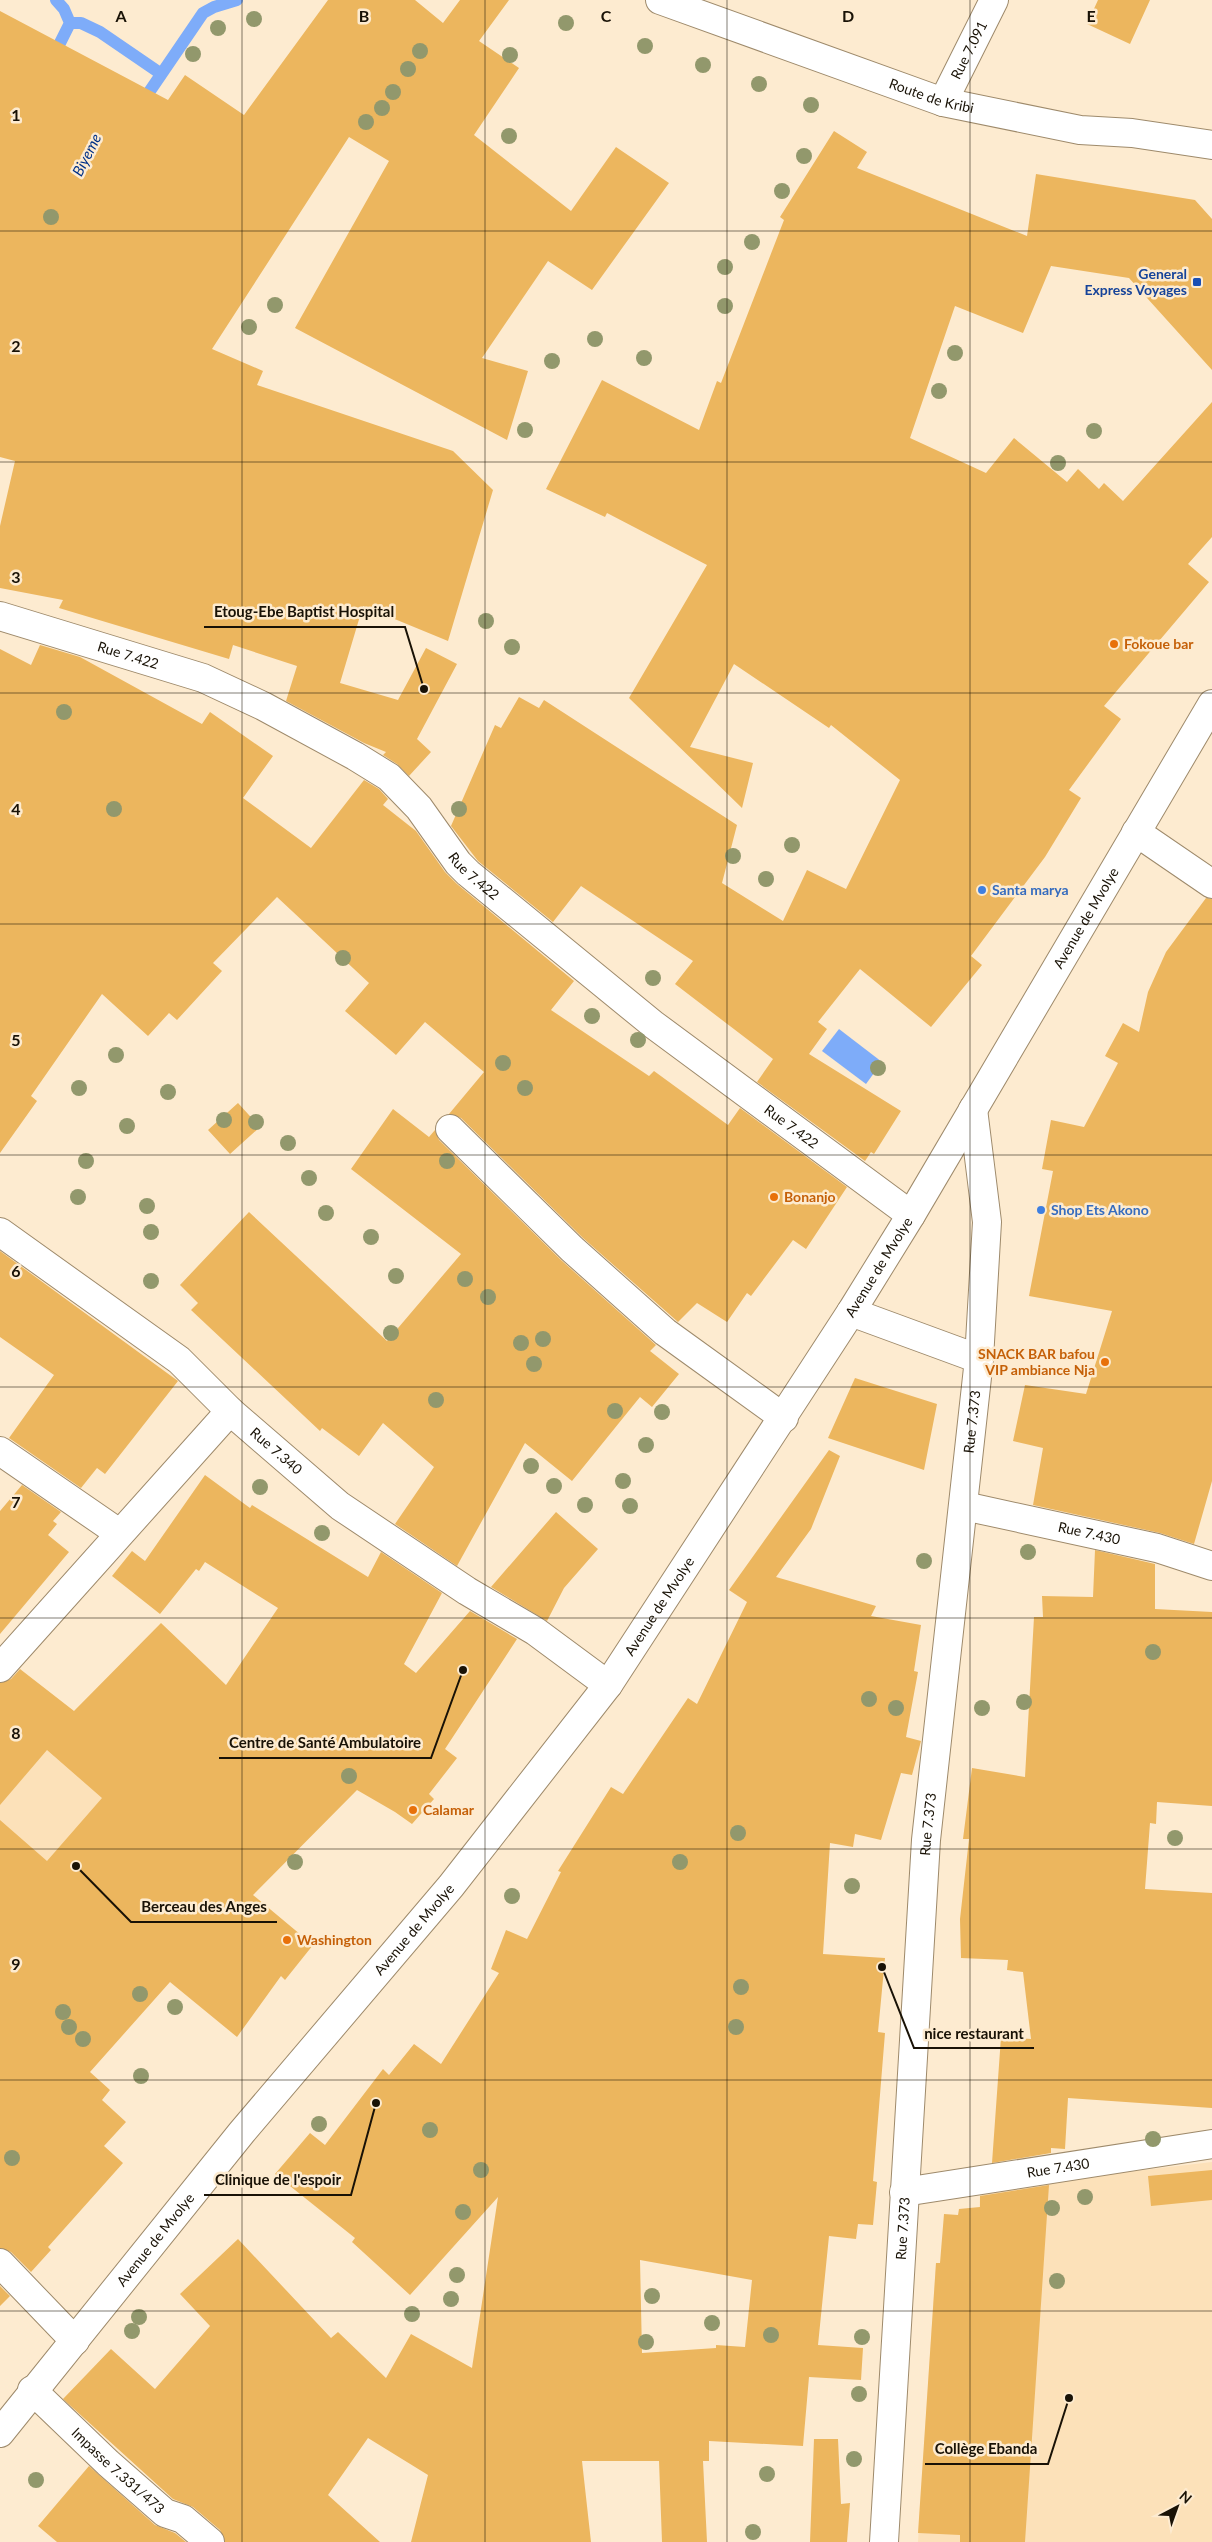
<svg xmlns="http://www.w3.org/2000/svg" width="1212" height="2542" font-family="Lato,sans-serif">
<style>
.built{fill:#fce1b9}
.water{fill:#7eacf9}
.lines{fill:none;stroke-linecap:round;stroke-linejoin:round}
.stream{stroke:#7eacf9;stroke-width:12}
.building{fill:#ecb65e;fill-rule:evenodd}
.minor-casing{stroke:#9e8a6b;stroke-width:30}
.secondary-casing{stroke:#9e8a6b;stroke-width:30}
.minor{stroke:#fff;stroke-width:28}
.secondary{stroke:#fff;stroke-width:28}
.tree{fill:#92986c}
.grid{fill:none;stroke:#191206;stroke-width:1;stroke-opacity:0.55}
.transit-dot{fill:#1a4fb4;stroke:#fdebd0;stroke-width:2}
.food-dot{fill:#e8710a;stroke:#fdebd0;stroke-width:2}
.shop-dot{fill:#3f7fe0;stroke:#fdebd0;stroke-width:2}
.labels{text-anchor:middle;stroke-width:5;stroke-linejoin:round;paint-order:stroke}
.street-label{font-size:14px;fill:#191206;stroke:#fdebd0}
.transit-label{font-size:14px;font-weight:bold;fill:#164399;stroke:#fdebd0;text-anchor:end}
.food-label{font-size:14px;font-weight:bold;fill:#c56008;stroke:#fdebd0;text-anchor:start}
.shop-label{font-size:14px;font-weight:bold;fill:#366cbe;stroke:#fdebd0;text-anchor:start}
.water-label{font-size:15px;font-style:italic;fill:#003188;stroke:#fdebd0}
.grid-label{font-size:16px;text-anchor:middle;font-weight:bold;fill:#191206;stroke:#fdebd0;stroke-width:5;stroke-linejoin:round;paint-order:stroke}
.leader{fill:none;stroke:#191206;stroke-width:2}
.callout-dot{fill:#191206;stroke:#fdebd0;stroke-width:2}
.callout-label{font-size:15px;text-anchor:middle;font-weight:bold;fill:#191206;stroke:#fdebd0;stroke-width:5;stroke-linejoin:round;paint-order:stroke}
</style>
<rect width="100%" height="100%" fill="#fdebd0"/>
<path class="built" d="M34,1680l124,97 -158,218v-274z
M1212,2162v380h-294l18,-279h9l33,-18 2,-50 10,-7z"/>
<path class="water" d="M839,1029l43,33 -16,22 -44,-33z"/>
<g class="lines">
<path class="stream" d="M56,0l8,9 6,14
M70,23h11l19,9 57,39
M53,57l17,-34
M141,104l62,-91 11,-6 23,-7"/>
</g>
<path class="building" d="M328,0h87l28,23 17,-23h49l-30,41 40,27 -45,67 97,76 45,-64 53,36 -77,107 -44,-29 -66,97 46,13 -21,69 -212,-112 94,-167 -40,-24 -137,212 51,22 -6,14 196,66 40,39 -45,151 -85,-35 -23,77 58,17 28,-52 31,16 -40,75 14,13 -22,24 -12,-12 -14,-9 3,-3 -22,-9 -78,-42 11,-35 -64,-21 -4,14 -170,-51 4,-8 -63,-12v-62l15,-65 -15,-4v-446l168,89 17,-25 59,40z
M1098,0h52l-20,44 -43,-20z
M834,131l33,21 -10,16 170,68 9,-62 159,26 17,19v151l-83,-92 -78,-12 -28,67 -68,-27 -45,132 76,35 28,-35 53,44 11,-13 21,20 5,-6 19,18 89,-99v135l-24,27 21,18 -105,124 17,13 -52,71 12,8 -36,59 -74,99 11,9 -51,62 -71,-58 -42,53 9,7 -18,25 92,57 -27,43 -3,-2 -6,9 -108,-79 16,-23 -98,-75 18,-23 -112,-75 -28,36 -75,-61 -27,-35 44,-101 6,3 18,-31 20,11 5,-8 193,125 -15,58 61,38 24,-51 39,19 54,-109 -69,-55 -2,3 -95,-64 -44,83 63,16 -11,45 -113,-110 78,-133 -100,-52 -2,4 -59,-28 56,-109 97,50 18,-49 4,2 63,-163 -4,-3z
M40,645l40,12 122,67 8,-12 63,44 -30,42 68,50 53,-68 15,9 9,10 -5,6 33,26 29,41 12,12 117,97 -23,29 98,66 5,-5 74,54 12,-17 107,79 -41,62 -13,-9 -42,56 -4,-3 -20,29 -30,-19 -19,19 -95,-84 -122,-120 -12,-4 35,-42 -59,-50 -29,33 -51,-44 24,-28 -92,-86 -64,66 9,8 -45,49 -8,-7 -21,23 -46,-42 -71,102 6,5 -37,52v-504l31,16z
M1206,898l6,1v582l-18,63 -34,-11 -127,-28 10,-57 -30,-7 12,-56 61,9 26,-83 -83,-15 24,-125 -11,-2 9,-49 33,7 34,-64 -13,-7 18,-33 16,9 9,-40 18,-40z
M238,1103l22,24 -30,27 -22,-24z
M393,1109l36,28 6,-7 4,10 122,120 95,85 -6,6 29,23 -27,33 -12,-10 -68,84 -47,-38 -68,123 -62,-42 39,-57 -51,-44 -24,33 -37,-28 -2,3 -129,-121 7,-7 -18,-18 69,-73 138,129 74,-87 -110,-85z
M0,1251l178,130 -73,93 -8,-6 -16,20 -72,-50 45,-63 -54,-38z
M855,1378l82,26 -13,66 -96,-32z
M829,1450l11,6 -29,73 -35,48 100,29 -5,10 50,9 -7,46 4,1 -12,65 15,4 -9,34 -11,-2 -20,67 -26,-6 -2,13 -23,-4 -7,111 62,4 -7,74 7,1 -12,148 4,1 -4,43 -15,-1 -2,15 -27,-3 -11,109 45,3 -2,32 -52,-3 -6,69 -94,-5v20h-6l4,81h-45l-3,-81h-77l9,81h-180l17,-67 -60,-37 -40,57 52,47h-155l-5,-12 -27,-23 -20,-8 -110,-100 48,-50 44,40 55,-63 -30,-32 58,-55 93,99 7,-6 48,46 25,-44 61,34 26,-171 -88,98 -58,-53 3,-4 -80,-64 35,-41 15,12 58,-76 6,6 25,-31 27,20 58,-91 -8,-4 15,-39 21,9 34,-67 -3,-1 53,-84 12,7 65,-96 9,6 50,-102 -18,-12zM640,2260l112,20 -7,67 -29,-2v3l-74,5z
M205,1475l45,33 2,-3 116,72 13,-25 61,41 -38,71 12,9 54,-62 47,28 -72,110 12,9 -28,36 5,5 -22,25 -17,-12 -38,-22 -104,105 60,50 -28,35 -4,-4 -44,61 -67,-55 -80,90 20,18 -8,10 24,22 -22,24 19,17 -75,84 3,3 -20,22 -20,-20 -11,-4v-428l47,41 55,-63 -55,-48 -47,55v-122l11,-4 9,-10 54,42 87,-88 65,62 52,-77 -73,-46 -6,9 -3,-2 -36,45 -48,-38 20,-25 13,10z
M22,1485l39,27 -8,9 4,3 -9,11 21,17 -69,82v-123z
M556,1512l42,37 -34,39 -17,33 -56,-34z
M1095,1550l60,14v45l57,3v194l-55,-4 -1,22 -6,-1 -5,66 67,4v215l-144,-10 -3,51 -14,-1v5l-59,10 9,-126 30,2 -8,-67 -16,-2 1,-10 -47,-2 -1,-39 9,-80h-6l9,-71 53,9 9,-160h9l-1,-21 51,1z
M1212,2170v30l-61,6 -3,-30z
M1049,2185l-24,357h-65v-7l-42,-2 18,-270h4l4,-49 14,1 1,-6 21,-2v-11z
M0,2286l10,10 -10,10z
M814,2439h24l3,65 9,-1 -3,39h-37z
M89,2466l66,59 20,8 11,9h-129l-19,-16z"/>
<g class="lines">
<g class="minor-casing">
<g id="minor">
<path id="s1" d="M943,102l51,-102"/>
<path id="s2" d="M0,616l203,62 60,28 92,50 34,21 30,31 39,55 10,10 186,152 257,190"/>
<path d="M1136,832l76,52"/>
<path d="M450,1129l122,120 93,83 119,86"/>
<path d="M0,1232l179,128 51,51"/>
<path d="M851,1312l128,47"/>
<path d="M0,1451l119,82"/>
<path id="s3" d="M964,1506l193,42 55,18"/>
<path id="s4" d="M0,1668l230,-257 110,95 127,85 68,40 73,54"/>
<path id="s5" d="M904,2192l308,-48"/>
<path d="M0,2263l75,78"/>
<path id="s6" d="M32,2390l76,73 57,50 18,6 27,23"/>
<path id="s7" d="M884,2542l42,-702 53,-481 8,-137 -14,-113"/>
</g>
</g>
<g class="secondary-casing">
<g id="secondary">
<path id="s8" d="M660,0l283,102 137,28 52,3 80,12"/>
<path id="s9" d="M0,2433l242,-301 209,-246 157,-201 243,-373 60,-97 301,-511"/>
</g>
</g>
<use href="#minor" class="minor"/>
<use href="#secondary" class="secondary"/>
</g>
<g class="tree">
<circle cx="254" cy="19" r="8"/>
<circle cx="566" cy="23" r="8"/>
<circle cx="218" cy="28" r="8"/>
<circle cx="645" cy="46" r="8"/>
<circle cx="420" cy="51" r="8"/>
<circle cx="193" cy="54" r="8"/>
<circle cx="510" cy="55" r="8"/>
<circle cx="703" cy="65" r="8"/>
<circle cx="408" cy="69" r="8"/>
<circle cx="759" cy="84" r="8"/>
<circle cx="393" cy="92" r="8"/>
<circle cx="811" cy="105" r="8"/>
<circle cx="382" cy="108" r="8"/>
<circle cx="366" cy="122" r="8"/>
<circle cx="509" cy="136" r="8"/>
<circle cx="804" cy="156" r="8"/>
<circle cx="782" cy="191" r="8"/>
<circle cx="51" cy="217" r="8"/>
<circle cx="752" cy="242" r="8"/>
<circle cx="725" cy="267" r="8"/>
<circle cx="275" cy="305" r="8"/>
<circle cx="725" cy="306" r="8"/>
<circle cx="249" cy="327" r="8"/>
<circle cx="595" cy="339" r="8"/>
<circle cx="955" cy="353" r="8"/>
<circle cx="644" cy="358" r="8"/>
<circle cx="552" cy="361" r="8"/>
<circle cx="939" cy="391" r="8"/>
<circle cx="525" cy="430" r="8"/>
<circle cx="1094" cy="431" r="8"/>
<circle cx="1058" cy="463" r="8"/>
<circle cx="486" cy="621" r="8"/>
<circle cx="512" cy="647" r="8"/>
<circle cx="64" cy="712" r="8"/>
<circle cx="114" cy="809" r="8"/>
<circle cx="459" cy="809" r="8"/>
<circle cx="792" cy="845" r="8"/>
<circle cx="733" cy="856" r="8"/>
<circle cx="766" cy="879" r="8"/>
<circle cx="343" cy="958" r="8"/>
<circle cx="653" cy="978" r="8"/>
<circle cx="592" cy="1016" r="8"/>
<circle cx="638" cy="1040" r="8"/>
<circle cx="116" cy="1055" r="8"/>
<circle cx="503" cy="1063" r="8"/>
<circle cx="878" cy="1068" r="8"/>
<circle cx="79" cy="1088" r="8"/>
<circle cx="525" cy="1088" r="8"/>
<circle cx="168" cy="1092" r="8"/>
<circle cx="224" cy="1120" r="8"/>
<circle cx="256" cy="1122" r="8"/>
<circle cx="127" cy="1126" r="8"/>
<circle cx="288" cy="1143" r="8"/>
<circle cx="86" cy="1161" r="8"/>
<circle cx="447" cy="1161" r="8"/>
<circle cx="309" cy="1178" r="8"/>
<circle cx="78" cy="1197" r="8"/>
<circle cx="147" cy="1206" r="8"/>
<circle cx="326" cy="1213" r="8"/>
<circle cx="151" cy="1232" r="8"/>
<circle cx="371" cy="1237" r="8"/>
<circle cx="396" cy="1276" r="8"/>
<circle cx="465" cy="1279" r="8"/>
<circle cx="151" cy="1281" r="8"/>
<circle cx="488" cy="1297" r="8"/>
<circle cx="391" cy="1333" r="8"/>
<circle cx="543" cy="1339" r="8"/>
<circle cx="521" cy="1343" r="8"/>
<circle cx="534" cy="1364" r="8"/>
<circle cx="436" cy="1400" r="8"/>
<circle cx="615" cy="1411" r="8"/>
<circle cx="662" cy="1412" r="8"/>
<circle cx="646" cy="1445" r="8"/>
<circle cx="531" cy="1466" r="8"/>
<circle cx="623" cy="1481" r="8"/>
<circle cx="554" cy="1486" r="8"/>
<circle cx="260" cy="1487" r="8"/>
<circle cx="585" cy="1505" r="8"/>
<circle cx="630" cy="1506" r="8"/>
<circle cx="322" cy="1533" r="8"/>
<circle cx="1028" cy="1552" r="8"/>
<circle cx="924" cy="1561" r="8"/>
<circle cx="1153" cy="1652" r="8"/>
<circle cx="869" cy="1699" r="8"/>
<circle cx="1024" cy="1702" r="8"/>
<circle cx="896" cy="1708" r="8"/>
<circle cx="982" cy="1708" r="8"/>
<circle cx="349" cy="1776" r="8"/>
<circle cx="738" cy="1833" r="8"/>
<circle cx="1175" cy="1838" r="8"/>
<circle cx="295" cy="1862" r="8"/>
<circle cx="680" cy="1862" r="8"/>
<circle cx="852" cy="1886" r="8"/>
<circle cx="512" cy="1896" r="8"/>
<circle cx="741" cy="1987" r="8"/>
<circle cx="140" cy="1994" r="8"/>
<circle cx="175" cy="2007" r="8"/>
<circle cx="63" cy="2012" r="8"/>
<circle cx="69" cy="2027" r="8"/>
<circle cx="736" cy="2027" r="8"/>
<circle cx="83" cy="2039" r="8"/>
<circle cx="141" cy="2076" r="8"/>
<circle cx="319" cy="2124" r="8"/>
<circle cx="430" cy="2130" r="8"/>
<circle cx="1153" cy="2139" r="8"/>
<circle cx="12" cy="2158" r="8"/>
<circle cx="481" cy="2170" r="8"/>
<circle cx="1085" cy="2197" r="8"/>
<circle cx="1052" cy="2208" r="8"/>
<circle cx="463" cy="2212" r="8"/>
<circle cx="457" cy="2275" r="8"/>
<circle cx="1057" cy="2281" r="8"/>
<circle cx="652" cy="2296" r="8"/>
<circle cx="451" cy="2299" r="8"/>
<circle cx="412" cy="2314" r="8"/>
<circle cx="139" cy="2317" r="8"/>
<circle cx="712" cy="2323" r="8"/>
<circle cx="132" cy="2331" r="8"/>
<circle cx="771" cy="2335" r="8"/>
<circle cx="862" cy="2337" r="8"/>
<circle cx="646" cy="2342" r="8"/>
<circle cx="859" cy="2394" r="8"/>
<circle cx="854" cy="2459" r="8"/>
<circle cx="767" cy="2474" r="8"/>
<circle cx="36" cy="2480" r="8"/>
<circle cx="753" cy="2532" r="8"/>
</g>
<path class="grid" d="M242,0v2542M485,0v2542M727,0v2542M970,0v2542M0,231h1212M0,462h1212M0,693h1212M0,924h1212M0,1155h1212M0,1387h1212M0,1618h1212M0,1849h1212M0,2080h1212M0,2311h1212"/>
<rect class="transit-dot" x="1192" y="277" width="10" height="10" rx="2.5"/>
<g class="food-dot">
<circle cx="1114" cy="644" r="5"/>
<circle cx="774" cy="1197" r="5"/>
<circle cx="1105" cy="1362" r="5"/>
<circle cx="413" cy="1810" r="5"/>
<circle cx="287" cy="1940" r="5"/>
</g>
<g class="shop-dot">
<circle cx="982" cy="890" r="5"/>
<circle cx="1041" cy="1210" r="5"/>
</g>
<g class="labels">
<g class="street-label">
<text dy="5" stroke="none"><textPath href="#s1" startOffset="58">Rue 7.091</textPath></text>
<text dy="5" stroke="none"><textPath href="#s8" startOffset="288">Route de Kribi</textPath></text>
<text dy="5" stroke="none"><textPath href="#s2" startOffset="134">Rue 7.422</textPath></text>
<text dy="5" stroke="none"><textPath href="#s2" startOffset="554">Rue 7.422</textPath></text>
<text dy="5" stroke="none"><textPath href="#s9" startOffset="1868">Avenue de Mvolye</textPath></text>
<text dy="5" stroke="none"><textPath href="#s2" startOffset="959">Rue 7.422</textPath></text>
<text dy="5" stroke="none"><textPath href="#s9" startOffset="1462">Avenue de Mvolye</textPath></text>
<text dy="5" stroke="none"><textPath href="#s7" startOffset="1124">Rue 7.373</textPath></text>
<text dy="5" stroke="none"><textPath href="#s4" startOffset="406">Rue 7.340</textPath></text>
<text dy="5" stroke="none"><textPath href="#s3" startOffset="128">Rue 7.430</textPath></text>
<text dy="5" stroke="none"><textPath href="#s9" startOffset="1058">Avenue de Mvolye</textPath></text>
<text dy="5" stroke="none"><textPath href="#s7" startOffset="719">Rue 7.373</textPath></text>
<text dy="5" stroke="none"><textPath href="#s9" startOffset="652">Avenue de Mvolye</textPath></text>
<text dy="5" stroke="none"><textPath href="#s5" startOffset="156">Rue 7.430</textPath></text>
<text dy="5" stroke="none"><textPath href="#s7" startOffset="314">Rue 7.373</textPath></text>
<text dy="5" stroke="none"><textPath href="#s9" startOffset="248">Avenue de Mvolye</textPath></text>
<text dy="5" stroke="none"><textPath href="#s6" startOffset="118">Impasse 7.331/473</textPath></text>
</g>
<g class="transit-label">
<text x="1187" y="279">General<tspan x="1187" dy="16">Express Voyages</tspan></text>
</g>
<g class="food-label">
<text x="1124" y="649">Fokoue bar</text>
<text x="784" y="1202">Bonanjo</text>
<text x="1095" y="1359" text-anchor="end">SNACK BAR bafou<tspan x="1095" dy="16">VIP ambiance Nja</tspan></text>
<text x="423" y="1815">Calamar</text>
<text x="297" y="1945">Washington</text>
</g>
<g class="shop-label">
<text x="992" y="895">Santa marya</text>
<text x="1051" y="1215">Shop Ets Akono</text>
</g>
<g class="water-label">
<text transform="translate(87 155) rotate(-63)" y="5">Biyeme</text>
</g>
</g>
<g class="grid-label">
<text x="121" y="22">A</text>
<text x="364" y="22">B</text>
<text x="606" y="22">C</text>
<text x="848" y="22">D</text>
<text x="1091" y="22">E</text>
<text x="16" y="121">1</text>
<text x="16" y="352">2</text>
<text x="16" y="583">3</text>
<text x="16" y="815">4</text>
<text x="16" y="1046">5</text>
<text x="16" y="1277">6</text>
<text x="16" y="1508">7</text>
<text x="16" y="1739">8</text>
<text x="16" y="1970">9</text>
</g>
<path class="leader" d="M424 689L405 627H204M463 1670L431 1758H219M76 1866L131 1922H277M882 1967L914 2048H1034M376 2103L351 2195H204M1069 2398L1048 2464H925"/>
<g class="callout-dot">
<circle cx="424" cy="689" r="5"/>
<circle cx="463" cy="1670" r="5"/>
<circle cx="76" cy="1866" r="5"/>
<circle cx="882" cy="1967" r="5"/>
<circle cx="376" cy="2103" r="5"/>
<circle cx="1069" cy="2398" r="5"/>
</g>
<g class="callout-label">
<text x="304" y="617">Etoug-Ebe Baptist Hospital</text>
<text x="325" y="1748">Centre de Santé Ambulatoire</text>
<text x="204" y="1912">Berceau des Anges</text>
<text x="974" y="2039">nice restaurant</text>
<text x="278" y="2185">Clinique de l'espoir</text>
<text x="986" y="2454">Collège Ebanda</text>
</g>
<g transform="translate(1177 2507) rotate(41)" stroke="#fdebd0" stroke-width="4" paint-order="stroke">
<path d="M0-4L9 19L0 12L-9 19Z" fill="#191206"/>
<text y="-8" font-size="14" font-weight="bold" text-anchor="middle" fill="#191206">N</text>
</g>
</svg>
